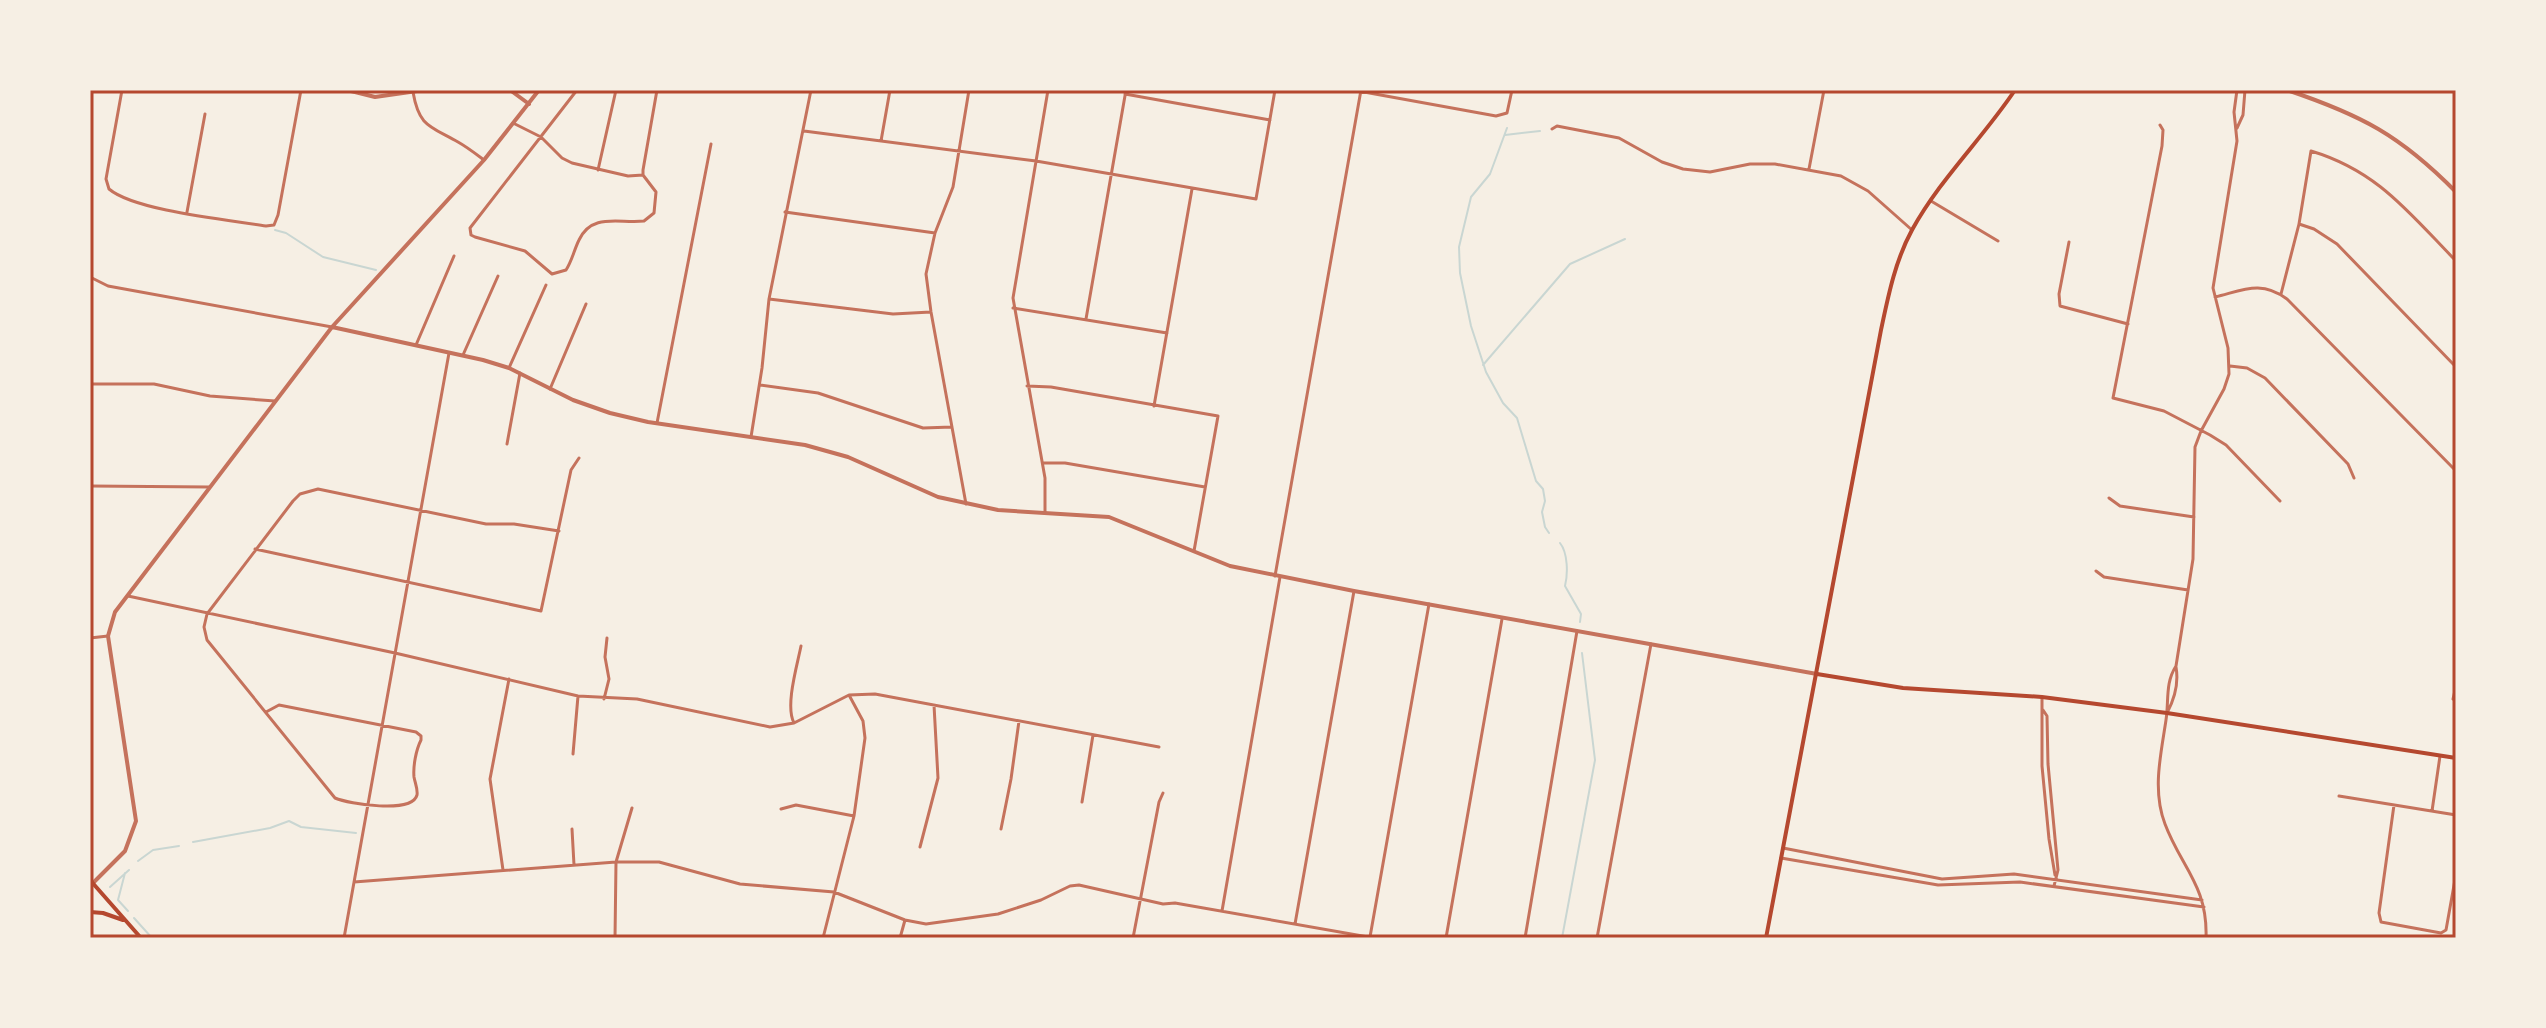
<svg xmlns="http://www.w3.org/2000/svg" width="2546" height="1028" font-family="Jost,sans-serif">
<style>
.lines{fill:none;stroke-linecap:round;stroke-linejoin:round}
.stream{stroke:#c9d6d2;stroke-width:2}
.minor{stroke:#c5725c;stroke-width:3}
.tertiary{stroke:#c5725c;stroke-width:4}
.secondary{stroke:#b5482f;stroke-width:4}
.motorway{stroke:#b5482f;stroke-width:5}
.neatline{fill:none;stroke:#b5482f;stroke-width:3}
</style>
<rect width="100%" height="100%" fill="#f6efe4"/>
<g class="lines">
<path class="stream" d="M1507,128l-17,46 -19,23 -12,50 1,26 11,53 15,46 17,31 14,15 19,63 7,8 2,12 -3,11 3,15 4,6
M1505,135l35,-4
M275,230l11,3 37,24 53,13
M1483,365l87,-101 55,-25
M1560,543c8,10 8,31 5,43l16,28 -1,8
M193,842l77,-14 19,-7 12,6 55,6
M138,861l15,-11 26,-4
M125,873l-7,27 10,11
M110,887l19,-17
M134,918l18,20
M2447,936l1,2
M1562,938l33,-178 -13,-107"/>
<path class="minor" d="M122,90l-16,89 3,10c26,22 121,31 157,37l8,-1 4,-10 23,-125
M577,90l-107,138 1,7 4,2 50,14 27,23 14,-4c6,-9 8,-20 13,-30 13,-28 41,-16 65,-19l10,-8 2,-21 -13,-17v-5l14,-80
M1353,90l143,26 11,-3 5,-23
M413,92c6,35 17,34 45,50 9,5 18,12 26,18
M1125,94l145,26
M513,123l28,14 21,21 10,5 56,13 15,-1
M2160,125l3,5 -1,16 -49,252 51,13 46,24 16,10 54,56
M2237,128l6,-13 2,-25
M1552,129l5,-3 62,12 43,24 21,7 27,3 40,-8h25l66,12 27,15 44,39
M804,131l232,30 220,38 19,-109
M881,141l9,-51
M1809,169l15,-79
M598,170l18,-80
M1931,201l67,40
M187,212l18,-98
M785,212l150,21
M2299,224l15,5 23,15 119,123
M2069,242l-10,52 1,12 68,18
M90,277l18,9 224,41
M2281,294l18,-70 12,-73c67,20 98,62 145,110
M2215,297c29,-7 46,-17 72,2l169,172
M769,299l124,15 38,-2
M1013,308l154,25
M1086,319l40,-229
M416,345l38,-89
M463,355l35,-79
M2230,366l17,2 18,10 83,86 6,14
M509,368l37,-83
M90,384h64l56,12 65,5
M760,385l58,8 105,35 29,-1
M1027,386l24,1 167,29 -24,135
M550,389l36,-85
M1154,406l38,-217
M657,423l54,-279
M751,437l11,-69 7,-69 42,-209
M507,444l13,-71
M1043,463h22l140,24
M90,486l119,1
M2109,498l11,8 74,11
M966,504l-35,-192 -5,-38 9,-41 18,-46 16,-97
M1045,513v-35l-32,-180 35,-208
M255,549l286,62 30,-141 8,-12
M2096,571l8,6 84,13
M1275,576l86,-486
M128,596l267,57 183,43 59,3 133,28 24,-4 55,-28 26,-1 284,53
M90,638l18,-2
M2456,686l-3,13 3,1
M2042,697v69l7,73 6,36
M604,699l5,-20 -4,-22 2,-19
M2043,710l4,6 1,48 10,106 -4,16
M266,712l13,-7 137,27 5,4v4c-5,10 -8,26 -7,37 1,6 4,12 3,18 -5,19 -68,9 -82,3l-128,-158 -3,-13 3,-13 86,-113 7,-7 18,-5 168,35h28l45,7
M2167,713c8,-15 12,-29 9,-46
M794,723c-9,-17 3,-57 7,-77
M573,754l5,-58
M2339,796l117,19
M1082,802l11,-67
M2394,805l-15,108 2,9 60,11 5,-3 10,-56
M781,809l15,-4 58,11
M2432,811l8,-55
M572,829l2,36
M1001,829l10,-50 8,-58
M920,847l18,-69 -4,-73
M1783,848l159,31 72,-5 188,26
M1781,858l157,27 82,-3 184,25
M503,870l-13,-91 19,-100
M354,882l262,-20h43l81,22 94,8 71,28 21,4 72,-10 43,-14 29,-14 9,-1 84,19 12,-1 199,35
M1222,911l58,-334
M1295,924l59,-333
M1370,937l59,-333
M344,938l105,-585
M615,938l1,-76 16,-54
M823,938l31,-122 11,-78 -2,-17 -14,-26
M900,938l5,-18
M1133,938l26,-136 4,-9
M1446,938l56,-319
M1525,938l52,-307
M1597,938l54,-294
M2206,938c2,-52 -25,-71 -41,-114 -13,-34 -4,-70 1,-104 3,-19 -1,-37 10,-54l17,-107 2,-112 6,-16 23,-42 5,-15 -1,-26 -15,-60 24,-147 -3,-29 3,-22"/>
<path class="tertiary" d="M347,90l28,7 49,-7
M510,90l19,14
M2287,90c74,25 113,45 169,102
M332,327l151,33 26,8 64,32 37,13 38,9 157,23 43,12 90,40 60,13 111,7 121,49 124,25 463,83
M90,886l35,-35 11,-30 -28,-185 7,-24 217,-285 152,-167 55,-70"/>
<path class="secondary" d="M1817,674l86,14 139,9 125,16 289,45
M90,880l51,58
M90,912l13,1 20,7
M1766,938l115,-608c7,-33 14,-69 31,-100 28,-51 71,-92 103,-140"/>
<path class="motorway" d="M90,935l3,3"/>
</g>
<rect width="2546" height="1028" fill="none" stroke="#f6efe4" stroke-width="184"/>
<rect x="92" y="92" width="2362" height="844" class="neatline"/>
</svg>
